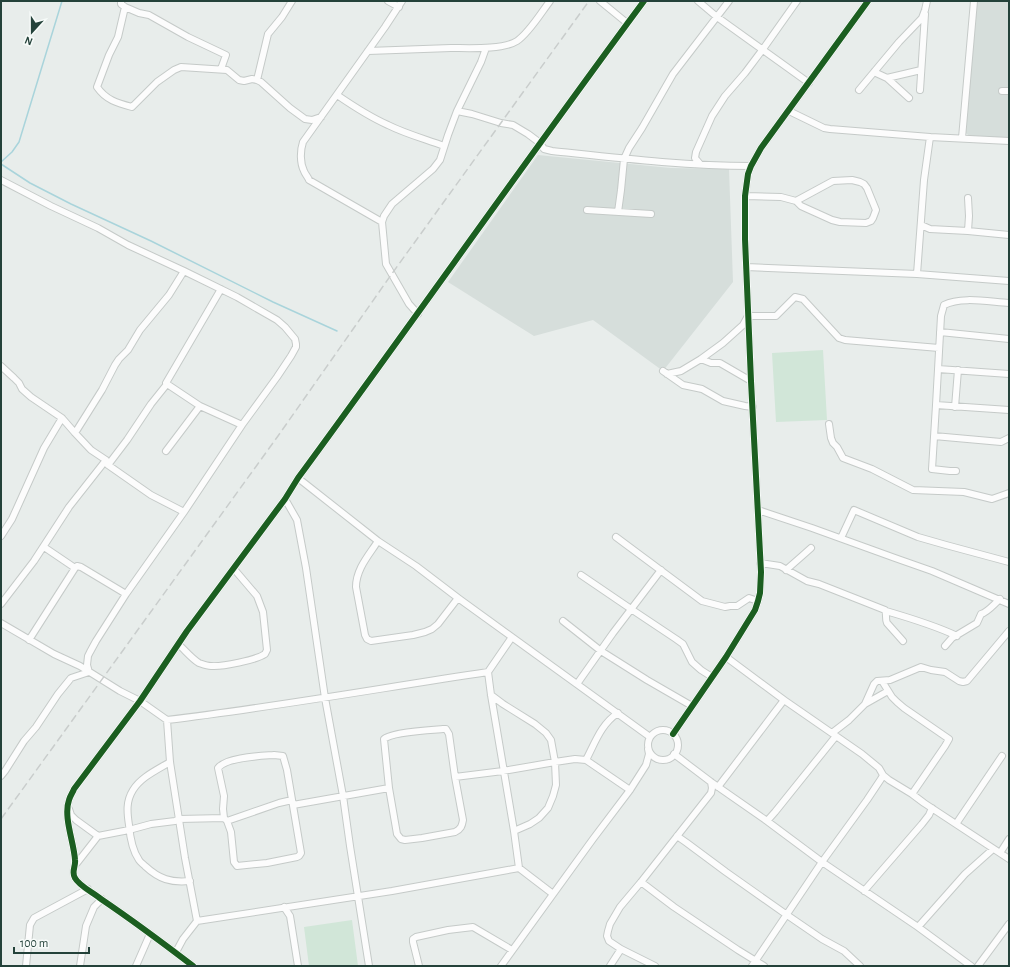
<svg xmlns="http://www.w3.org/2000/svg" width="1010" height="967" font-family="'Alegreya Sans',sans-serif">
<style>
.built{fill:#d6dedb}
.green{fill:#d1e6d8}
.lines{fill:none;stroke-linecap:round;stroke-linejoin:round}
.stream{stroke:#a9d4db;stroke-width:1.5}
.minor-casing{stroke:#c5cac8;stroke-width:8}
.minor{stroke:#fcfcfc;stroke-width:6}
.rail{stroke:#c9cdcc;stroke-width:1.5;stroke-dasharray:8 4;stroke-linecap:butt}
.cycleway-casing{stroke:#f7fbf9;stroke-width:8}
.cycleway{stroke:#1b5e20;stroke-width:6}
</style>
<rect width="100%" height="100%" fill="#e8edeb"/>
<path class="built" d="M976,1h33v138l-40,-3 -3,-3z
M538,155l133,13 58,1 4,113 -70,89 -70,-51 -59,16 -86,-54z"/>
<path class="green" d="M823,350l4,70 -51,2 -4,-69z
M352,920l6,46h-49l-5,-39z"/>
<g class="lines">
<path class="stream" d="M1,162l11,-10 7,-10 43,-141
M1,164l29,19 41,21 80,37 122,61 64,29"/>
<g class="minor-casing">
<path id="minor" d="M121,1v3l4,3 -7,30 -9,18 -12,32c9,13 20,16 35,20l25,-25 17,-12 7,-3 46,3 12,10 5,1 8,-2 5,1 4,2 29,26 15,11 7,1 9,-3
M388,1l11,6
M600,1l27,22
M698,1l19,16 92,66
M125,7l14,6 10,2 39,22 38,18 -5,14
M368,51c28,-1 55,-2 83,-3 17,0 52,2 66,-7 12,-8 24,-28 33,-40
M874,72l13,6 34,-8
M887,78l22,20
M257,80l11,-46 14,-17 10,-16
M859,90l40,-48 23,-24 3,-8 2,-9
M920,90l5,-76
M1002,91h7
M337,95c16,11 33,22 51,30 18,9 37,14 56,21
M457,111l15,3 29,9 12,2 15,9 12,9 4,6 8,2c66,7 132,15 199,15
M789,111l35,17 6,1 100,8 79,4
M962,138l12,-137
M700,164l-5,-6 1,-6 16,-36 13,-20 20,-23 18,-24 34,-48
M1,180l50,26 47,22 30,17 56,26 53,26 40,23 8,7 10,12 1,5v3l-5,9 -14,21 -35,48 -58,87 -58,82 -30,47 -6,11 -2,4 -1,9 2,7 -18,6 -13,16 -22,33 -12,14 -19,30 -4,5
M745,196l36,1 15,4 5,5 31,14 8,2 26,1 5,-2 2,-3 3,-8 -9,-22 -3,-4 -4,-2 -8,-2 -19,1 -37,20
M587,210l64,4
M618,212l3,-22 3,-31 5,-11 13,-20 31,-54 56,-73
M382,222l-73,-42c-1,-3 -4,-6 -5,-9 -4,-8 -4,-20 -1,-29l82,-115 17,-26
M921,225l9,4 38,2 41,4
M968,231l1,-15 -1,-18
M746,267l171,7 92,7
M917,274l7,-94 6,-43
M418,314l-9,-10 -23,-40 -4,-42 2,-6 8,-12 41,-35 7,-9 8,-25 9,-24 24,-49 5,-14
M940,332l69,7
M701,359l10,4h9l31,18
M1,366l13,12 5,5 3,6 9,8 31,21 13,15 16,17 15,10 2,5 43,30 33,17
M938,369l71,5
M663,371l20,14 19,4 21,12 22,5 8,1
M667,374l14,-3 20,-12 22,-16 20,-18 5,-9h28l19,-19 8,2 36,39 6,2 94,8
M167,384l33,22 42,19
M936,405l73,5
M955,407l3,-37
M829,424l2,14 2,5 4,4 6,11 29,11 41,21 51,2 28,7 17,-6
M75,433l27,-43 13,-25 4,-6 9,-9 12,-20 29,-35 15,-24
M934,436l67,6 8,-4
M166,451l34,-45
M108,465l19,-25 24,-36 16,-20 -1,-1 55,-94
M956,471h-6l-18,-2 4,-64 5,-89 3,-11c17,-9 46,-3 65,-2
M298,478l80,63 38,25 42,32 192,139
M285,499l12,21 9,48 19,130 18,98 7,50 19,120
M758,510l54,18 83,30 37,13 77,33
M1,536l11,-17 32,-71 18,-30
M616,537l86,64 23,6 5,-1h7l12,-8 9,3
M841,538l13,-28 64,27 28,8 63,17
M378,541c-9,14 -22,28 -22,46l9,48 2,4 4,2 42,-6 12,-3 7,-3 6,-5 20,-26
M44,547l31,21
M760,563l20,3 27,15 12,3 66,26c2,4 0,9 2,13l16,18
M786,570l16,-14 9,-8
M581,575l50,34 45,30 7,5 9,18 9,8 11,7
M1,604l33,-43 35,-54 37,-47
M886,611c24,7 48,14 71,25
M563,621l38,30 46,29 45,26
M1,623l53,31 26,12 40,25 20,10 27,19c108,-13 214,-32 321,-48
M512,637l-24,35 3,23 23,136 5,37 34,26
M29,640l46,-72 2,-2 4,1 45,27
M178,644c7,6 13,14 21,19 3,1 8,3 12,3 11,1 45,-6 54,-12l2,-4 -4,-38 -6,-16 -23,-27
M945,646l7,-8 25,-15 4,-9c7,-2 13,-10 19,-15
M726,657l58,43 78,54 17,14 4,7 6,5 23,14 12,9 85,56
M882,681l10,16 5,5 7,6 45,31 -4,7 -33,48
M577,684l36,-51 48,-63
M491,695l12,9 32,20 11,9 5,7 4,22 1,23 -3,11 -5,12 -9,10 -9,6 -16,7
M865,704l23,-13
M167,720l3,42 15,96 12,63
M443,729h3l3,5 6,43 8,43c-1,6 -2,9 -8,12l-33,6 -17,2 -4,-1 -4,-5 -8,-46 -5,-49c7,-7 47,-9 59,-10z
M648 745a15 15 0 1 1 30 0a15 15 0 1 1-30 0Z
M832,733l17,-13 16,-16 9,-20 3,-3 13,-1 31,-13 10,3 14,2 14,9 4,1 4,-1 42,-50
M673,734l53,-77 29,-47 3,-9 2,-8 1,-21 -10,-191 -6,-142v-43l3,-22 3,-8 10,-18 107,-147
M674,754l37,28 56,39 55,41 96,65 53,39
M274,755l9,1 4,14 14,83 -2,3 -2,1 -30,6 -30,3 -3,-4 -3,-30 -4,-11 -3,-3 -1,-9 1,-13 -6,-28c8,-11 43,-12 56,-13z
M586,760c9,-17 15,-36 32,-47
M170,762c-13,8 -29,15 -37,28 -7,11 -6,22 -4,35 1,12 3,25 10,35 1,2 4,4 6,6 14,13 26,17 45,15
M455,777l48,-6 52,-9 20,-3 11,1 44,30
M718,787l66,-87
M293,805l96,-17
M69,809l2,6 5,5 22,16
M227,821l52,-18 13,-3
M767,821l8,-9 61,-76
M956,824l46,-68
M677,836l10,7 39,29 61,43
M1000,853l9,-14
M75,863h2l21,-27 31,-6 22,-6 24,-3 4,-2 45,-1
M641,882l33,25 64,43 26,16
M864,891l58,-67 7,-9 3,-7
M284,907l6,9 1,6 7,44
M787,915l35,24 22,12 16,15
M918,927l47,-53 28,-25
M176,952l7,-13 14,-18 195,-30 127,-23
M26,966l4,-41 4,-7 54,-29
M80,966l6,-40 8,-19 8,-8
M136,966l14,-32
M193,966c-30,-23 -61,-46 -92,-67 -7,-6 -22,-13 -26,-21 -4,-6 1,-12 0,-18 -1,-18 -12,-43 -6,-60 1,-4 4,-8 5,-11l66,-88 47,-70 98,-132 13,-21c116,-158 229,-319 346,-477
M419,966l-6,-24v-3l3,-2 32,-7 25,-3 39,23
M501,966l92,-127 37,-49 16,-25 3,-11 -1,-5
M610,966l11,-17
M655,966l-34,-17 -12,-8 -2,-5 1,-5 2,-7 10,-17 21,-25 70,-89 1,-5 -1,-6
M752,966l70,-104 45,-62 14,-21 2,-4
M978,966l31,-42"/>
</g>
<use href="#minor" class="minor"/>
<path class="rail" d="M1,819l277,-383 113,-161 198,-274"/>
<g class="cycleway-casing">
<path id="cycleway" d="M673,734l53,-77 29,-47 3,-9 2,-8 1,-21 -10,-191 -6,-142v-43l3,-22 3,-8 10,-18 107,-147
M193,966c-30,-23 -61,-46 -92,-67 -7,-6 -22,-13 -26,-21 -4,-6 1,-12 0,-18 -1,-18 -12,-43 -6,-60 1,-4 4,-8 5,-11l66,-88 47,-70 98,-132 13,-21c116,-158 229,-319 346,-477"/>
</g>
<use href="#cycleway" class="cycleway"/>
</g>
<rect width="1010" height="967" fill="none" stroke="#24423a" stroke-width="4"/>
<g transform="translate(32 32) rotate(201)" stroke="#f7fbf9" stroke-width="3" paint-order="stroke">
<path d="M0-3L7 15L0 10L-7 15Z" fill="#24423a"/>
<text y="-6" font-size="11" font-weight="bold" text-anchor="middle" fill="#24423a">N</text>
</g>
<path d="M14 947v6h75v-6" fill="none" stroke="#24423a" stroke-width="2"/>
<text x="20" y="947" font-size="12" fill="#24423a" stroke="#f7fbf9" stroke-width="3" paint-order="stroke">100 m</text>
</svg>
